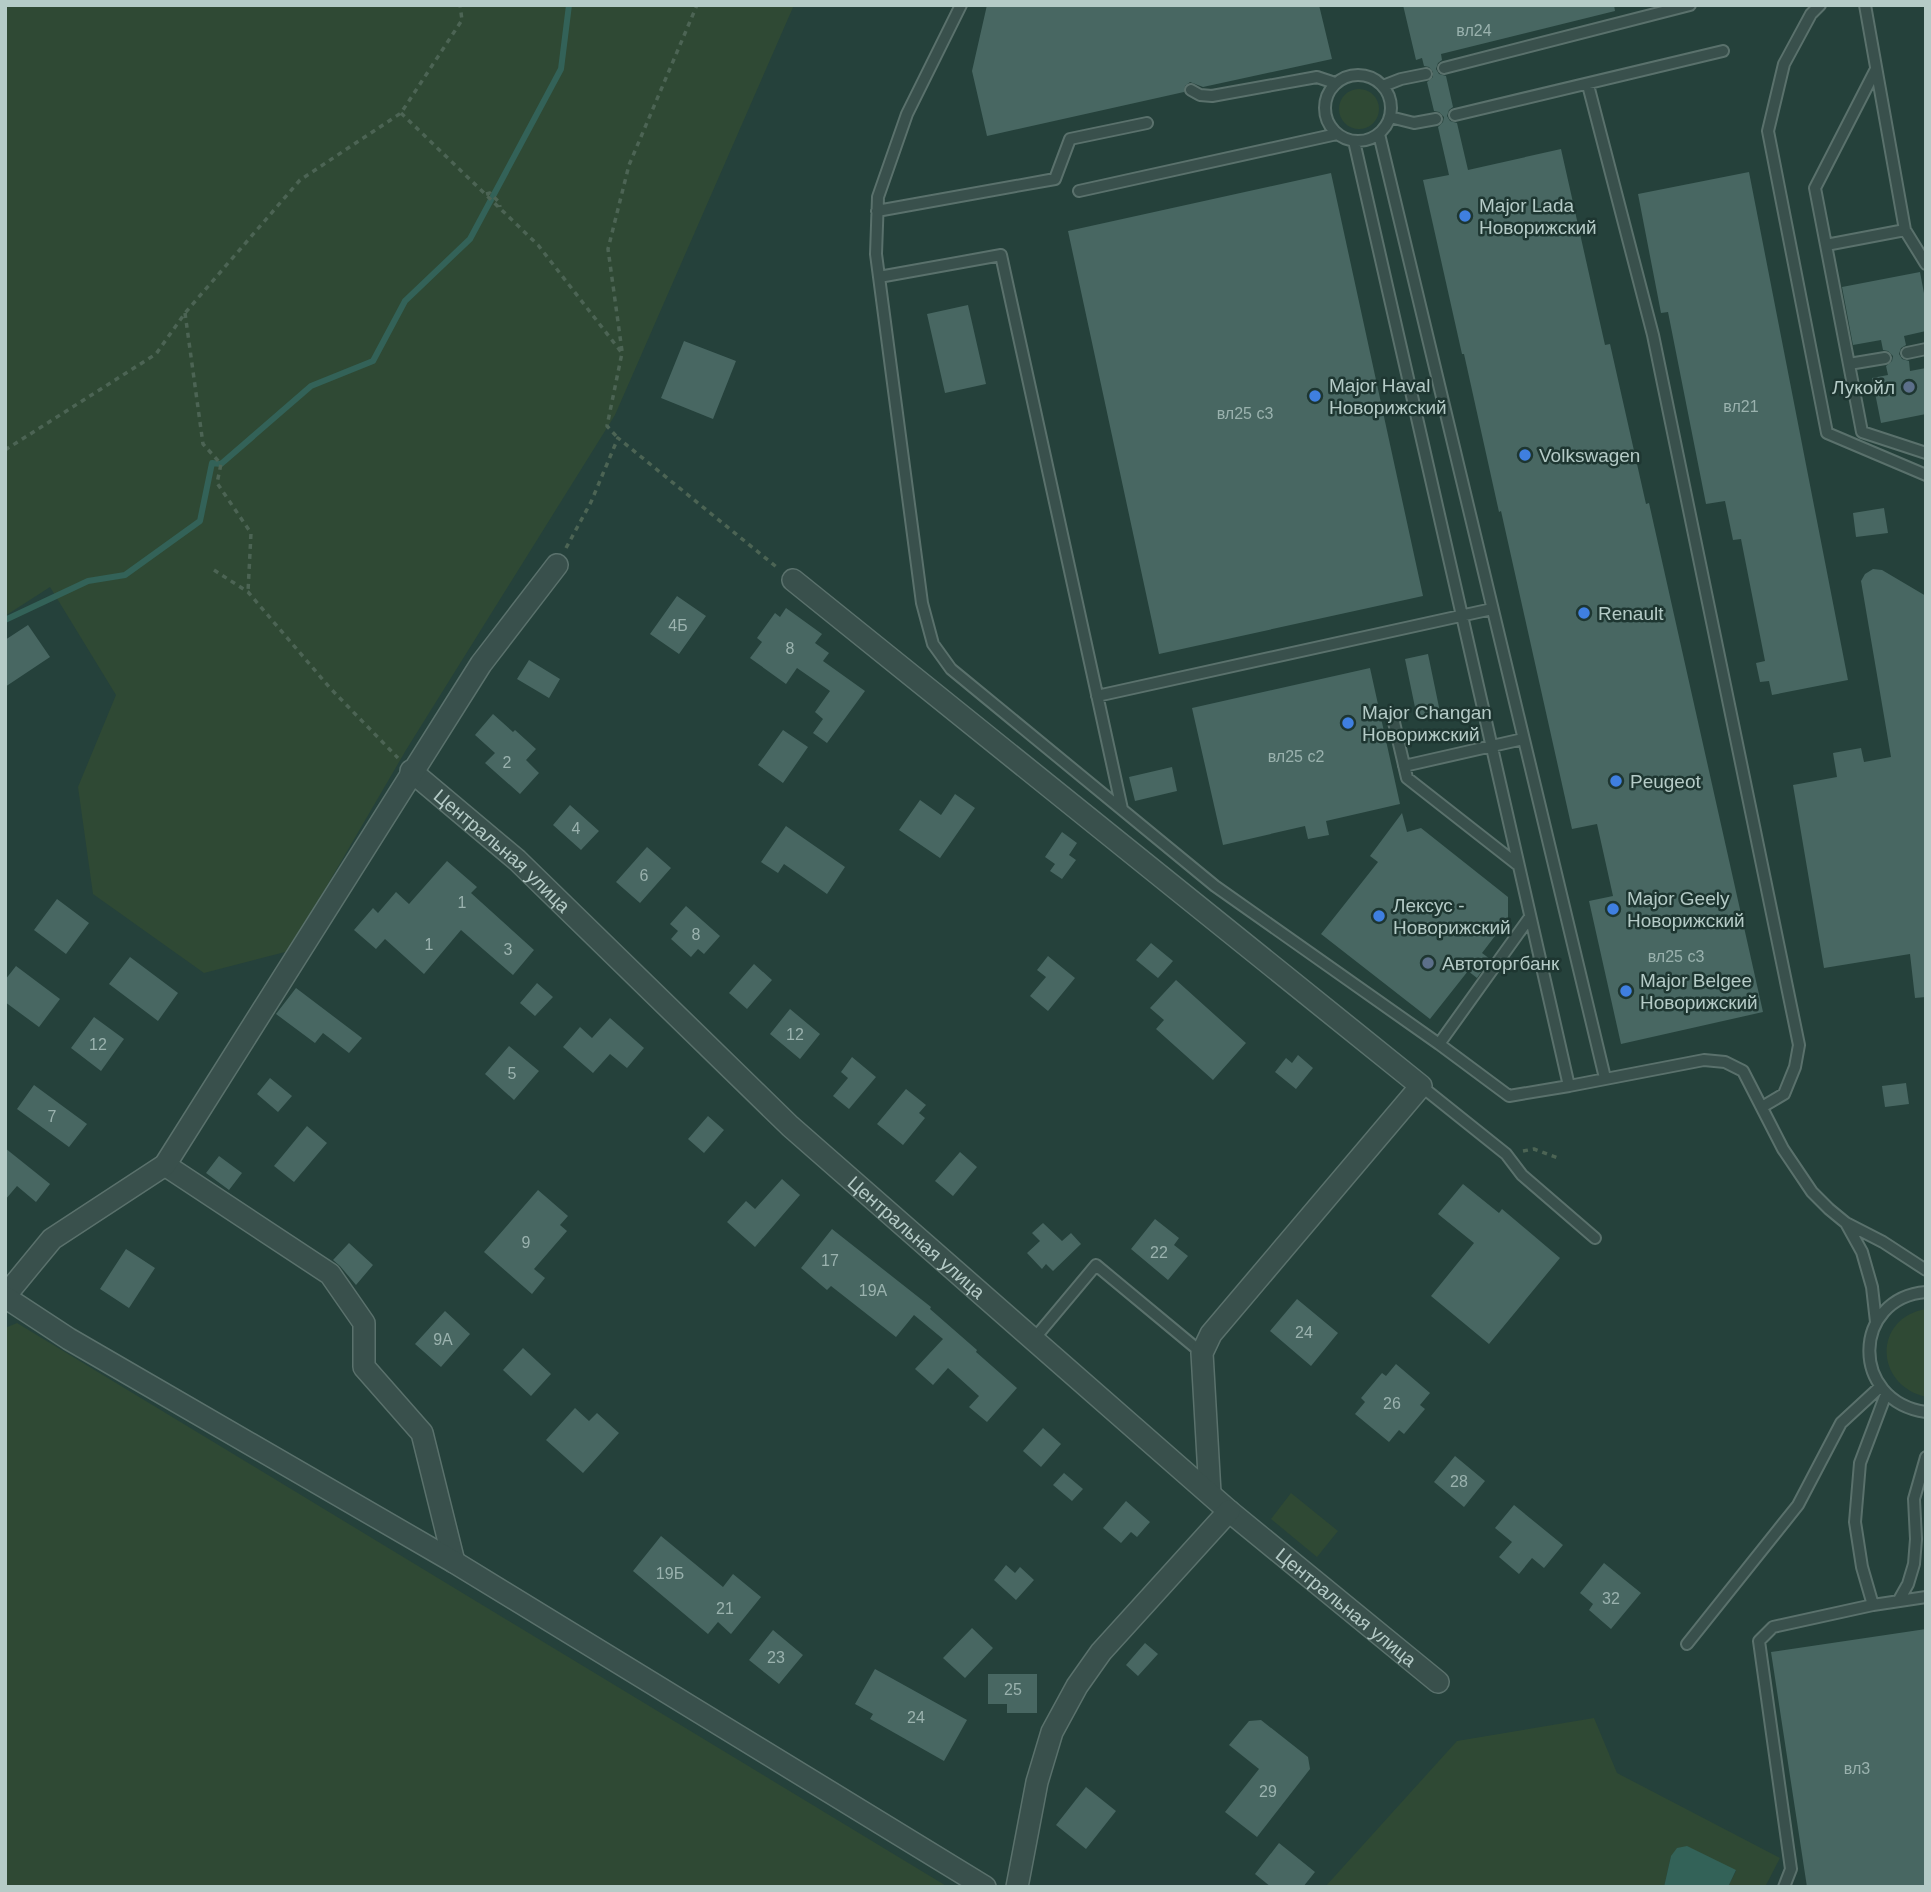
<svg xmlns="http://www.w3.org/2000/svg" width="1931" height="1892" font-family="Helvetica,sans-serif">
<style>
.green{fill:#2f4934}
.water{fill:#336258}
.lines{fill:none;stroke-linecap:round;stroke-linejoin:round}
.stream{stroke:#336258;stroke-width:6}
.building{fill:#486762}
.lane-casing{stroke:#5a716c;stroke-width:14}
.street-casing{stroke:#5a716c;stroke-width:24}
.path{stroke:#4c6454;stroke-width:3.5;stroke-dasharray:5 5;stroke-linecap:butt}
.lane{stroke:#39504c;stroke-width:10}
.street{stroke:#39504c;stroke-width:21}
.shop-dot{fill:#3f7fe0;stroke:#1e3631;stroke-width:2.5}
.service-dot{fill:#5c6f8a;stroke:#1e3631;stroke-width:2.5}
.labels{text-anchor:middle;stroke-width:5;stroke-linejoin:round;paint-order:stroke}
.number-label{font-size:16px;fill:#9ab2ae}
.poi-label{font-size:19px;fill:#b5cbc7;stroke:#1e3631;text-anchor:start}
.street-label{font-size:19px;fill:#b5cbc7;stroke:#1e3631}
</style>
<rect width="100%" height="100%" fill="#25413b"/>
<path class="green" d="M5,5h789l-179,410 -209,335 -117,201 -85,22 -111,-79 -15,-107 38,-92 -66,-108 -45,29z
M1339 109a20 20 0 1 1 40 0a20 20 0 1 1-40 0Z
M1926,1309v88c-52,-12 -53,-79 0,-88z
M17,1323l931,564h-943v-559z
M1291,1493l47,38 -21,26 -46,-38z
M1594,1718l23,55 163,85 -15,29h-37l8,-16 -65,-15 -7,31h-339l132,-146z"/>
<path class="water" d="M1687,1846l49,24 -8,17h-64l7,-31 6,-8z"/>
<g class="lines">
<path class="stream" d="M5,620l83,-39 37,-6 75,-54 12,-58 9,1 90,-78 62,-25 32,-60 65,-62 91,-170 8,-64"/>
</g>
<path class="building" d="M987,5h332l13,54 -129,28 -13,-5 -5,4 -1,6 -197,44 -15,-65z
M1403,5h211l1,6 -174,43 1,6 -4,3 -2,6 3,5 7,2 7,31 -4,3 -2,6 3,5 7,2 11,47 93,-21 44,196 5,-1 36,160 3,-1 114,509 -142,32 -32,-143 24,-5 -16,-72 -25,5 -71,-318 -2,1 -35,-158h-2l-39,-174 26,-5 -11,-48 5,-5 1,-5 -5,-5 -5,-1 -7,-29 6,-5v-5l-4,-5 -5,-1 -2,-8 -6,2z
M1749,172l99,508 -76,15 -3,-14 -9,1 -4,-19 9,-2 -24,-122 -8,1 -8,-39 -19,3 -38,-192 -7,1 -23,-119z
M1331,173l92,423 -264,58 -91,-423z
M1920,272l6,32v27l-22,5 2,9 -5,3 -2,6 3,5 7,2 1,10 16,-3v46l-45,9 -9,-45 16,-3 -2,-9 6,-5 1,-5 -5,-5 -5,-1 -2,-10 -28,5 -11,-58z
M968,305l18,79 -41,9 -18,-79z
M684,341l52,20 -23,58 -52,-21z
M1884,508l4,25 -32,4 -3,-24z
M1873,569l9,1 44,26v401l-11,1 -5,-44 -86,14 -31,-183 44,-8 -4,-24 28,-5 3,14 27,-5 -30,-176 4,-7z
M677,596l29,20 -27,38 -29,-20z
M786,608l36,26 -7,9 14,10 -6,8 42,30 -38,52 -14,-10 10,-14 -8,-7 15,-21 -33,-23 -11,16 -36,-26 12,-16 -5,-4 18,-25 5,4z
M28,625l22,32 -45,30v-47z
M1428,654l12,58 -23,5 -12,-58z
M529,660l31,19 -11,19 -32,-19z
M1370,668l30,136 -74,17 3,14 -21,4 -3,-13 -82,19 -31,-137z
M493,714l20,18 2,-2 21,19 -10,11 13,13 -19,21 -35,-31 10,-10 -20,-18z
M783,730l25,17 -25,36 -25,-18z
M1172,767l5,24 -42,10 -6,-24z
M955,794l20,14 -35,50 -41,-28 21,-30 21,15z
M570,805l29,26 -18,19 -28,-25z
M1402,813l5,19 14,-4 87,69v22l-26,34 8,6 -13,19 -9,-7 -38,48 -109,-85 57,-72 -8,-6z
M786,826l59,41 -18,27 -43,-30 -6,9 -17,-11z
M1062,832l15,11 -8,12 7,5 -14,19 -12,-8 5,-7 -10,-7z
M647,847l24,21 -31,35 -24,-21z
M447,861l30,26 -6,6 63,57 -21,25 -52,-45 -37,44 -39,-35 -9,10 -22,-19 19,-22 5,5 18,-21 13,12z
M57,899l32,24 -23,31 -32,-24z
M686,906l34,30 -16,18 -6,-5 -7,8 -20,-18 7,-8 -8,-7z
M1151,943l22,18 -15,17 -22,-18z
M1048,956l27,22 -27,33 -18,-15 16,-19 -9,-7z
M130,957l48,36 -20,28 -49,-37z
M754,964l18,16 -25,29 -18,-16z
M16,966l44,33 -21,28 -34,-25v-22z
M1176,980l70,63 -33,37 -57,-51 8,-9 -14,-12z
M537,983l16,14 -18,19 -15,-13z
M296,988l66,50 -13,15 -26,-20 -8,10 -39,-29z
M790,1009l30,25 -20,25 -30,-25z
M94,1017l30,22 -23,32 -30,-23z
M610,1018l34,30 -17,20 -17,-14 -17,19 -30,-26 17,-20 12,11z
M509,1046l30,25 -25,29 -29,-26z
M1298,1055l15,13 -17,21 -21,-17 11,-14 6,5z
M852,1057l24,20 -27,32 -16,-13 15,-18 -7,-6z
M270,1078l22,18 -14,16 -21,-18z
M1906,1083l3,21 -24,3 -3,-21z
M34,1085l53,39 -18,23 -52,-38z
M906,1089l20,16 -7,8 6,5 -22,27 -26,-21z
M708,1116l16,14 -20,23 -16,-14z
M307,1126l20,17 -33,39 -20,-16z
M5,1148l45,36 -14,18 -19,-16 -12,14z
M960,1152l17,15 -24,29 -18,-15z
M219,1156l23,17 -13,17 -23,-17z
M782,1179l18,16 -45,52 -28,-25 19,-21 9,8z
M1463,1184l36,29 3,-4 58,49 -71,86 -58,-48 43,-53 -36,-29z
M538,1190l30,26 -8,9 7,6 -33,38 11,9 -13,16 -48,-42z
M1155,1219l24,19 -5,7 14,11 -20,24 -37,-31z
M1043,1223l19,18 9,-8 10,11 -28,27 -7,-7 -4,5 -15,-16 13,-12 -8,-8z
M832,1229l99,78 -1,2 47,41 -1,2 41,36 -30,34 -18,-15 10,-11 -31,-28 -15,17 -18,-16 28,-30 -29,-24 -18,22 -65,-51 -4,4 -26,-22z
M349,1243l24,22 -17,20 -16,-19 -7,-6z
M126,1249l29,19 -26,40 -29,-19z
M1297,1299l41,34 -27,33 -41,-35z
M445,1311l25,23 -29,33 -26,-23z
M523,1348l28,26 -20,22 -28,-26z
M1396,1364l34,29 -10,12 5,4 -21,25 -5,-4 -10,12 -34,-28 10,-12 -4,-4 21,-25 4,3z
M575,1408l14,13 8,-8 22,20 -36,40 -37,-33z
M1043,1428l18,16 -20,23 -18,-16z
M1455,1456l30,25 -21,26 -30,-25z
M1064,1473l19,16 -11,12 -19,-16z
M1126,1501l24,21 -13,15 -6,-5 -10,11 -18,-15z
M1514,1505l49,40 -19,23 -12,-10 -13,16 -20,-17 13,-15 -17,-14z
M661,1536l62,51 10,-13 28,23 -30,37 -13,-12 -10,12 -75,-63z
M1604,1563l37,30 -30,36 -22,-19 4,-6 -13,-11z
M1006,1565l9,8 5,-6 14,13 -18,20 -22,-20z
M972,1628l21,20 -28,30 -22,-20z
M1926,1629v258h-119l-36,-235z
M773,1630l30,25 -24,29 -30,-24z
M1145,1643l13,11 -20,22 -12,-11z
M875,1669l92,51 -23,41 -74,-42 3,-5 -18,-10z
M988,1674h49v39h-30v-9h-19z
M1261,1720l47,37 2,12 -53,68 -32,-25 34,-43 -30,-24 20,-24z
M1086,1787l30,24 -30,38 -30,-24z
M1279,1843l36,29 -12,15h-32l-16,-13z"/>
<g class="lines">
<g class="lane-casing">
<path id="lane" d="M961,5l-54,109 -29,83 -2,57 46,349 11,41 18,25 264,217 224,158 70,52 60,-10
M1820,5l-9,9 -27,50 -16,67 59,302 99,42
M1865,5l40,225 21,34
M1444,68l246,-63
M1876,69l-61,119 47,244 64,21
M1325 108a33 33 0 1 1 66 0a33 33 0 1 1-66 0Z
M1588,85l65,250 146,710 -4,22 -11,27 -22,13
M1383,86l18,-7 25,-5
M1191,90l9,5 12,1 105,-19 18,6
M1455,115l268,-64
M1390,117l24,6 22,-4
M1379,134l226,944
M1354,141l215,945 135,-26 21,2 18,9 40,78 29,43 17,17 17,14 37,19 43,28
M1079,191l258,-57
M877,211l178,-32 15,-40 77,-16
M1826,245l79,-15
M879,277l122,-22 121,554
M1907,353l19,-4
M1849,364l36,-6
M1097,696l395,-87
M1393,718l14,60 111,87
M1404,766l119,-27
M1439,1044l91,-127
M1421,1086l85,68 16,21 73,63
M1846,1223l16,29 10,35 4,35
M1926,1292c-74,6 -77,109 0,120
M1034,1339l62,-74 106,88
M1899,1600l9,-16 6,-20 2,-25 -2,-40 12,-42
M1873,1605l-11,-38 -7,-45 5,-59 26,-69
M1687,1644l111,-139 43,-82 39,-36
M1784,1887l7,-18 -32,-228 14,-14 100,-22 53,-8"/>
</g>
<g class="street-casing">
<g id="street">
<path d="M793,580l628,506 -210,248 -9,19 8,140"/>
<path id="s1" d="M411,771l106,89 273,266 439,385 209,171"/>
<path d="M165,1165l165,109 34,49v44l58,66 32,129"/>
<path d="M5,1296l47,-57 113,-74 316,-501 76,-99"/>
<path d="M5,1297l64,42 385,223 531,325"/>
<path d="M1017,1887l20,-105 15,-50 25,-46 24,-34 128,-141"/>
</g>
</g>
<path class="path" d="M401,113l137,132 84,108 -15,73 11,12
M486,194l4,-1 9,9 1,5
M185,313l18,131 18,20 -4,19 34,50 -3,59
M622,351l-14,-102 21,-84 68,-160
M5,450l151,-96 29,-41 115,-133 101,-67 61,-93 -2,-15
M566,548l25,-46 27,-64 161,131
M214,570l34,22 82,96 68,70
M1523,1151l11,-2 27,10"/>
<use href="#lane" class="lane"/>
<use href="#street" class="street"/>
</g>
<g class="shop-dot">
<circle cx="1465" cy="216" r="7"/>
<circle cx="1315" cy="396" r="7"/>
<circle cx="1525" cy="455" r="7"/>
<circle cx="1584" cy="613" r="7"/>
<circle cx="1348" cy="723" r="7"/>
<circle cx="1616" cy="781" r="7"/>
<circle cx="1613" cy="909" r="7"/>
<circle cx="1379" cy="916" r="7"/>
<circle cx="1626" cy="991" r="7"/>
</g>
<g class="service-dot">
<circle cx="1909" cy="387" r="7"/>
<circle cx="1428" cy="963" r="7"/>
</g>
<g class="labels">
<g class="number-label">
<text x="1474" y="36">вл24</text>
<text x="1741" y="412">вл21</text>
<text x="1245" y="419">вл25 с3</text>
<text x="678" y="631">4Б</text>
<text x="790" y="654">8</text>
<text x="1296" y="762">вл25 с2</text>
<text x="507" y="768">2</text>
<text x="576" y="834">4</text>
<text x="644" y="881">6</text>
<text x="462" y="908">1</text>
<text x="696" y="940">8</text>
<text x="429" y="950">1</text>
<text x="508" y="955">3</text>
<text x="1676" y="962">вл25 с3</text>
<text x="795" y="1040">12</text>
<text x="98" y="1050">12</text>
<text x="512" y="1079">5</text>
<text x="52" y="1122">7</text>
<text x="526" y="1248">9</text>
<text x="1159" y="1258">22</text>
<text x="830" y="1266">17</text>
<text x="873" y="1296">19А</text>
<text x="1304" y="1338">24</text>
<text x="443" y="1345">9А</text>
<text x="1392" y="1409">26</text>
<text x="1459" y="1487">28</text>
<text x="670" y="1579">19Б</text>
<text x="1611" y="1604">32</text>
<text x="725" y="1614">21</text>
<text x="776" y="1663">23</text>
<text x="1013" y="1695">25</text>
<text x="916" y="1723">24</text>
<text x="1857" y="1774">вл3</text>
<text x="1268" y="1797">29</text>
</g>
<g class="poi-label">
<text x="1479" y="212">Major Lada<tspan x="1479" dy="22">Новорижский</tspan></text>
<text x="1329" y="392">Major Haval<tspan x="1329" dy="22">Новорижский</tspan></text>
<text x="1895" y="394" text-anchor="end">Лукойл</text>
<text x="1539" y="462">Volkswagen</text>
<text x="1598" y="620">Renault</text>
<text x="1362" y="719">Major Changan<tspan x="1362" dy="22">Новорижский</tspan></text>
<text x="1630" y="788">Peugeot</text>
<text x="1627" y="905">Major Geely<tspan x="1627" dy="22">Новорижский</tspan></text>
<text x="1393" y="912">Лексус -<tspan x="1393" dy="22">Новорижский</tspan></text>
<text x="1442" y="970">Автоторгбанк</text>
<text x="1640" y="987">Major Belgee<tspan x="1640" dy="22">Новорижский</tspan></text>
</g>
<g class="street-label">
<text dy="7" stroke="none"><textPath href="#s1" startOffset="121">Центральная улица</textPath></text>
<text dy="7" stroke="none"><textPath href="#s1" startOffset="688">Центральная улица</textPath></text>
<text dy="7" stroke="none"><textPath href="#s1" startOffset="1255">Центральная улица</textPath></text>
</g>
</g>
<rect width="1931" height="1892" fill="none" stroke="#b5cbc7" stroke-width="14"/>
</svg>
